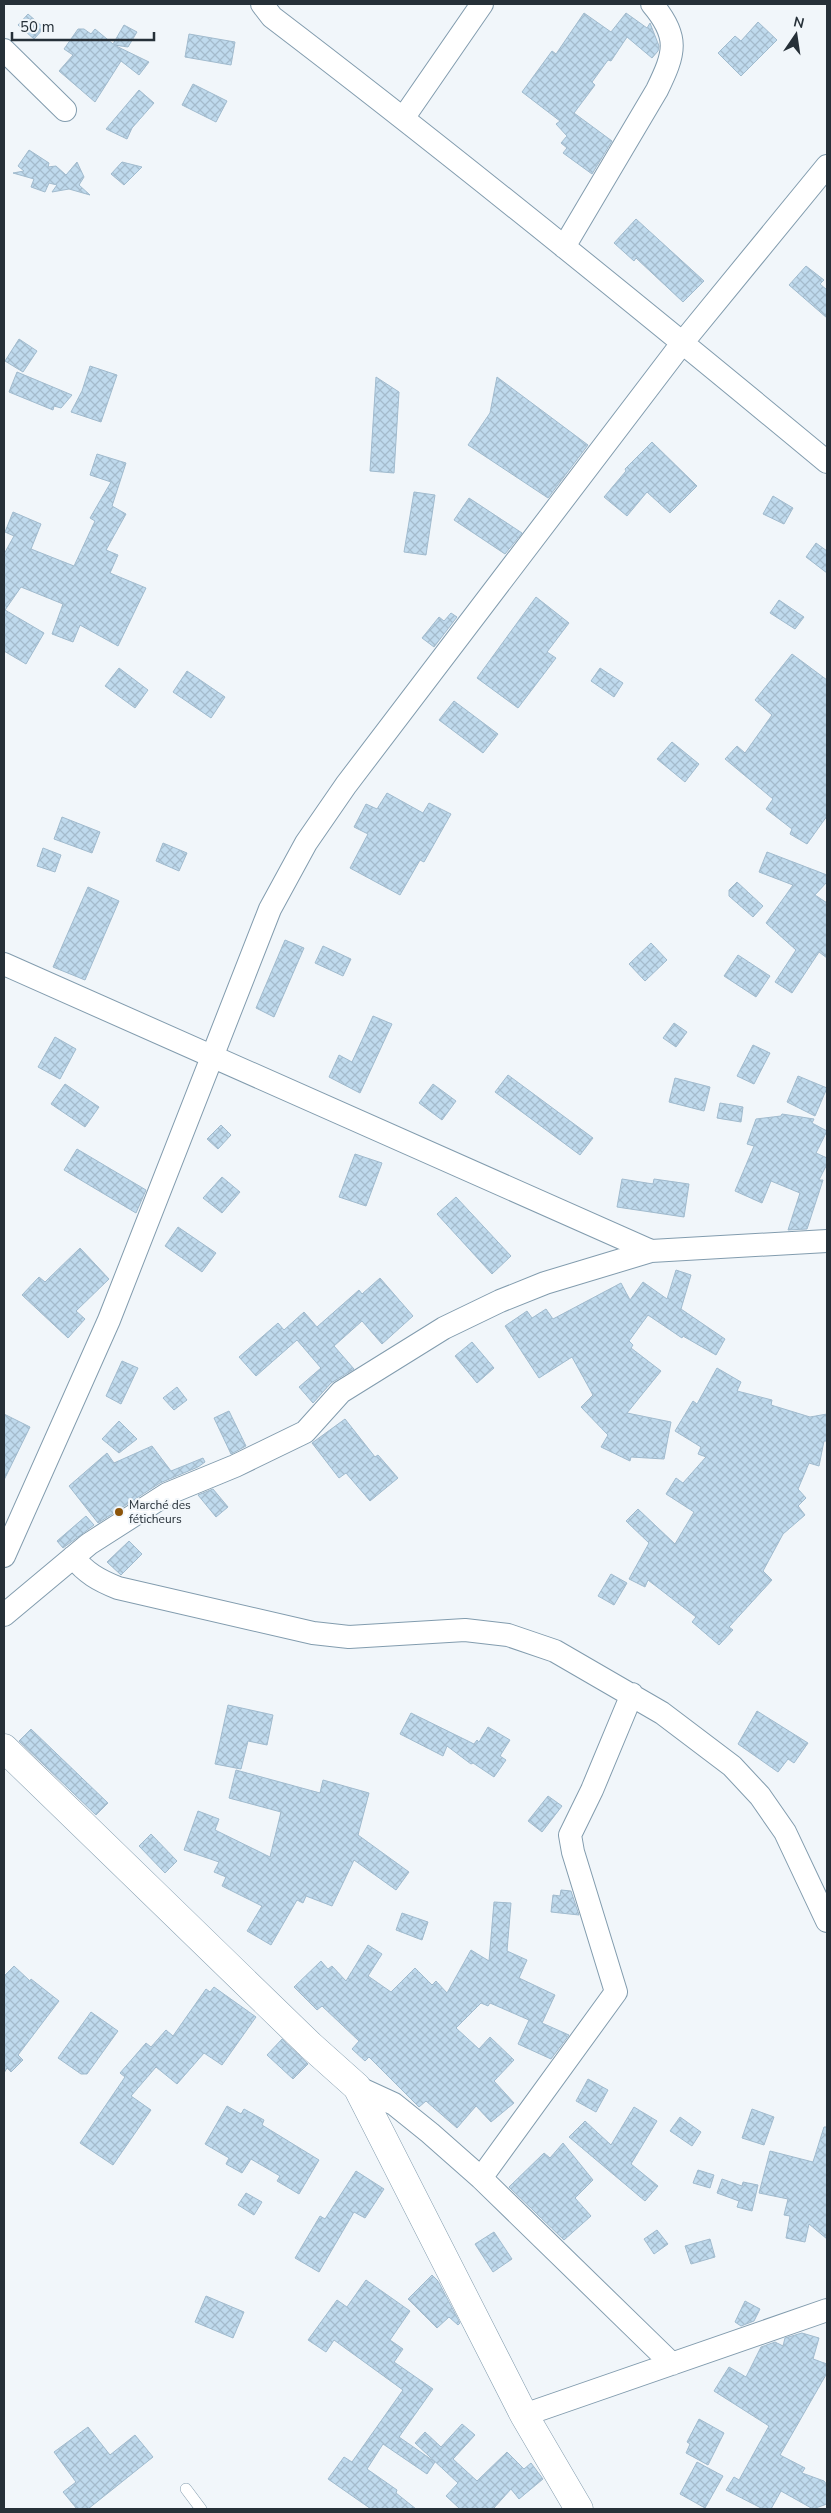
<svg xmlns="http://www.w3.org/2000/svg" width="831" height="2513" font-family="'Nunito Sans',sans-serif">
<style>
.building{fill:url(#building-cross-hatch);stroke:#a1bbce}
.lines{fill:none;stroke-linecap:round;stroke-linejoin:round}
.lane-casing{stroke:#829cae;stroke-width:12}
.street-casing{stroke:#829cae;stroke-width:24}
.secondary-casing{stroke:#829cae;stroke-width:29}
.lane{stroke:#fff;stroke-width:11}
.street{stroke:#fff;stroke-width:22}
.secondary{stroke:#fff;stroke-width:28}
.poi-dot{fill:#8c540a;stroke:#f1f6fa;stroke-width:2}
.labels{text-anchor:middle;stroke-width:4;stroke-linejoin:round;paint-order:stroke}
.poi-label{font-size:12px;fill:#263038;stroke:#f1f6fa;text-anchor:start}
</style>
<defs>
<pattern id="building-cross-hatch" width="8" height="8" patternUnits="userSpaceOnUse" patternTransform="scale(1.25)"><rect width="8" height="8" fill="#bfdaed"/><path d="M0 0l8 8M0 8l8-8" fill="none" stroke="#a4bbcc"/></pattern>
</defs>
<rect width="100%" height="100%" fill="#f1f6fa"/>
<path class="building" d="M584,13l27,19 15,-19 21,15 3,-5 9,23 -1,5 -6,7 -25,-21 -16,24 -3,-1 -16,22 3,3 -21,28 38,28 -20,33 -29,-21 4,-5 -6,-5 6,-7 -11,-12 4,-3 -38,-29 30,-41 4,3z
M28,14l16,14 -10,11 -16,-14z
M758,22l19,18 -36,36 -23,-23 17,-17 6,5z
M124,25l13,7 -9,15 -14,-2 35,17 -10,13 -18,-14 -26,41 -36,-31 14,-16 -9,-6 14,-20h6l7,5 4,-5 18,15z
M189,34l46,8 -4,23 -46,-8z
M193,84l34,17 -11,21 -34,-17z
M139,90l15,13 -22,25 -5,11 -21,-10z
M29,150l20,13 -1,4 8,-1 10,9 11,-13 7,15 -5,8 11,10 -21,-6 -17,3 5,-7 -8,-2 -4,9 -14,-5 3,-8 -21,-6 11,-2 -6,-5z
M122,162l20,5 -18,18 -13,-11z
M636,219l68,62 -21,21 -47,-44 -2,3 -20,-18z
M806,266l18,14 -4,4 7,6v28l-38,-33z
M19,339l18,12 -14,21 -18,-11z
M90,366l27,9 -16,47 -30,-10 11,-21z
M17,372l55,23 -11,13 -7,-2 -1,4 -44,-18z
M376,377l23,15 -5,81 -24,-2z
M497,377l91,68 -40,53 -80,-53 22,-32z
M652,442l45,44 -27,27 -23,-21 -20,24 -23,-19 22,-26 -1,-2z
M97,454l29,9 -14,43 14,8 -20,36 12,5 -8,18 36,15 -28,58 -38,-21 -7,17 -21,-8 11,-30 -42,-17 -16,23 39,23 -18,31 -22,-13v-97l10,-18 -9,-4 8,-20 28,12 -10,25 43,17 21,-45 -5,-3 21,-36 -21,-7z
M414,492l21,3 -9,60 -22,-3z
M773,496l20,12 -9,16 -21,-10z
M469,498l53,35 -17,21 -51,-34z
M816,543l11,8v22l-21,-16z
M536,597l33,26 -22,29 9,6 -38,50 -41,-30z
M779,600l25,17 -9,12 -25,-16z
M451,613l6,4 -23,30 -12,-9 17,-21 5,4z
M792,654l35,26v136l-20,28 -17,-10 2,-5 -26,-20 7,-10 -48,-40 12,-13 8,7 27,-38 -17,-15z
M119,668l29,22 -13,18 -30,-22z
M600,668l23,15 -9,14 -23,-16z
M187,671l38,26 -14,21 -38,-26z
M454,701l44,33 -15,19 -44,-33z
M672,742l27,22 -14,18 -28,-23z
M387,793l36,20 6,-10 22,11 -27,48 -4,-2 -20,35 -50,-27 18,-34 -14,-7 12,-23 11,5z
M62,817l38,15 -8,21 -38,-14z
M163,843l24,10 -8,18 -23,-10z
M43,848l18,7 -6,17 -18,-6z
M767,852l60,23v7l-12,13 12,8v55l-8,-6 -27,41 -17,-11 21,-32 -30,-27 27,-38 -34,-13z
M737,882l26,24 -10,11 -24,-21v-6z
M88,887l31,14 -34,79 -32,-13z
M285,940l19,8 -30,69 -18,-9z
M651,943l16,17 -22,21 -16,-17z
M323,946l28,13 -8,17 -28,-13z
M738,955l32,21 -14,21 -32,-21z
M373,1016l19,8 -32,69 -31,-16 10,-22 13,7z
M674,1023l13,9 -11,15 -13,-9z
M55,1037l21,12 -16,30 -22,-12z
M753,1045l17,8 -16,31 -17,-8z
M508,1075l85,63 -13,17 -85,-63z
M798,1076l29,12 -12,28 -28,-14z
M675,1078l35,9 -6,24 -35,-9z
M65,1084l34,23 -14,20 -34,-23z
M433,1084l23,17 -14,19 -23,-17z
M720,1103l23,4 -2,15 -24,-4z
M782,1114l32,5 -2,4 15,8 -11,22 11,5v6l-8,16h4l-16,49 -19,1 12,-37 -29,-12 -9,22 -27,-12 19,-45 -7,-2 9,-25 25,-3z
M221,1125l10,10 -13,14 -11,-10z
M77,1149l69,41 -10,23 -72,-43z
M355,1154l27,9 -16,43 -27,-9z
M222,1177l18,15 -18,21 -19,-15z
M622,1179l31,5 1,-5 35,5 -5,33 -67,-10z
M456,1197l55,59 -19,18 -55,-60z
M178,1227l38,26 -14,19 -37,-26z
M80,1248l29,31 -33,32 9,8 -17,19 -46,-43 17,-18 6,5z
M676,1270l15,5 -10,34 44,30 -9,16 -33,-19 -1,2 -34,-23 -19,26 4,4 -2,3 30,23 -34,42 44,9 -7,37 -33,-2 -1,4 -29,-14 7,-12 -27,-28 12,-12 -21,-38 -33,21 -34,-52 22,-15 5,7 14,-9 7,10 68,-36 9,17 13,-18 24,17z
M380,1278l33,38 -31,28 -20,-23 -28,25 20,23 -23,14 -18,20 -14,-16 22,-19 -24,-28 -41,36 -17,-19 39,-34 6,7 20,-18 13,15 42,-37 3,4z
M472,1342l22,26 -17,15 -22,-27z
M122,1361l16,7 -17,36 -15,-8z
M717,1368l24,14 -4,9 35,9 -1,5 39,12 17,-3v27h-3l-5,25 -10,-3 -11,26 8,9 -8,8 7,9 -22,19 -20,37 9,9 -43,47 4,3 -14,15 -27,-23 4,-5 -48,-37 -3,7 -16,-8 20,-36 -23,-22 12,-12 37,35 19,-32 -28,-18 10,-16 7,5 23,-26 -8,-3 3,-7 -26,-16 18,-30 4,3z
M177,1387l10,13 -13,10 -11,-12z
M229,1411l17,35 -15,8 -17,-36z
M4,1414l26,13 -26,53z
M345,1419l30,38 3,-2 20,23 -28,23 -24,-28 -7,5 -27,-35z
M119,1421l18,18 -18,14 -17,-14z
M152,1446l19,25 32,-13 2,4 -7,5 -38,16 -62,40 -29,-37 38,-33 7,10z
M213,1489l15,18 -12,10 -18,-22z
M86,1516l8,9 -31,23 -6,-7z
M129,1541l13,13 -21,21 -14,-13z
M611,1574l16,9 -13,22 -16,-9z
M228,1705l45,10 -6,30 -19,-4 -7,28 -26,-5z
M757,1711l51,32 -14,20 -6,-4 -10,13 -40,-28z
M411,1713l63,31 3,-4 2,2 9,-15 22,13 -10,16 6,4 -12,17 -21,-14 -2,1 -24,-18 -4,10 -43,-22z
M31,1729l77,74 -12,12 -77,-74z
M236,1770l84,23 3,-13 46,13 -11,42 51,37 -13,18 -42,-30 -22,46 -26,-10 -3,7 -6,-3 -26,45 -24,-14 15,-25 -40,-20 4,-9 -12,-5 5,-10 -35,-12 14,-39 21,8 -4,11 55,27 11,-45 -52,-14z
M548,1796l14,10 -20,26 -14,-11z
M151,1834l26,27 -12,12 -26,-27z
M561,1890l10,1 8,24 -28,-3 2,-17 7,1z
M494,1902l17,1 -4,48 20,9 -8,18 36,17 -13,28 27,12 -18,24 -33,-15 11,-24 -39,-17 -2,3 -7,-3 -25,25 23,21 11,-12 24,23 -20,21 20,22 -23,19 -15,-16 -19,22 -31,-27 -7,6 -50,-50 -4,4 -13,-12 7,-8 -37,-35 -5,4 -23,-23 27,-26 7,8 4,-3 14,15 22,-36 14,9 -14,22 23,16 24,-24 17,17 4,-4 11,12 24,-43 18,11z
M402,1913l26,9 -6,18 -26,-10z
M14,1966l16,15 1,-2 28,22 -41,54 5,5 -12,12 -4,-4 -3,5v-97z
M214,1987l42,30 -34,48 -18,-12 -27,31 -21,-17 -25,29 20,14 -38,55 -33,-22 45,-66 -5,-4 26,-30 5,4 15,-17 7,6 33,-47 4,3z
M91,2012l27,19 -31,43h-6l-23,-16z
M282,2039l26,25 -15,15 -26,-24z
M588,2079l20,11 -12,22 -20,-11z
M227,2106l14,8 3,-5 20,11 -2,5 57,35 -20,34 -22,-13 3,-5 -29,-17 -9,14 -16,-9 3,-6 -24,-14z
M634,2107l23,14 -26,43 27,22 -13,15 -76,-64 16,-16 26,24z
M752,2109l22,8 -10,28 -22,-7z
M680,2117l21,15 -9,14 -22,-15z
M824,2127h3v112l-18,-15 -4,18 -19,-4 4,-22 -6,-1 4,-16 -29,-6 11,-42 43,11z
M563,2143l30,37 -18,18 16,18 -27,24 -55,-53 35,-34 6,5z
M698,2170l16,5 -4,13 -17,-5z
M356,2171l28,18 -19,29 -11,-6 -35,60 -24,-14 25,-42 5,3z
M722,2179l20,7 1,-4 15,3 -6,26 -15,-4 2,-6 -22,-8z
M246,2193l16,9 -8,13 -16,-10z
M657,2230l11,14 -14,10 -10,-15z
M494,2232l18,27 -19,13 -18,-28z
M710,2239l5,18 -24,7 -6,-18z
M432,2275l6,6 22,42 -2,2 -9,-8 -12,11 -29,-29z
M366,2280l44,31 -20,29 13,9 -9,13 39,27 -34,48 36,25 -8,12 -44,-30 -16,25 30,21 -1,3 20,16h-45l-43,-30 16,-22 8,5 51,-72 -69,-50 -8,12 -18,-12 29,-40 10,7z
M206,2296l38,16 -11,26 -38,-16z
M745,2301l15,8 -6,12 -13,5 -6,-4z
M802,2333l17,5 -6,21 14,5v9l-47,82 25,13 -3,5 22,8 3,4v19l-14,5 -32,-18 -10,18h-8l-37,-19 8,-13 5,3 30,-54 -55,-35 15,-24 17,10 15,-30 14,-5 8,4 2,-8z
M699,2419l25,14 -16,32 -22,-12 4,-9 -3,-2z
M462,2424l13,11 -22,24 24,22 30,-29 17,17 7,-6 12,16 -24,20 -8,-10 -18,20h-33l-14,-13 12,-13 -43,-40 10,-11 16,15z
M88,2427l22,28 25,-20 18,22 -65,52h-11l-14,-17 13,-10 -22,-30z
M697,2462l26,14 -18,32 -25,-14z"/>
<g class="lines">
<g class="lane-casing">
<path id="lane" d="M186,2489l15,20"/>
</g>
<g class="street-casing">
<path id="street" d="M262,4l10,13c189,144 373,294 555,445
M4,50l61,60
M404,117l78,-113
M564,247l93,-157c18,-37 23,-53 -5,-86
M4,964l647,287
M4,1556l105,-236 161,-411 36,-66 40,-58 337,-443 144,-176
M73,1557c13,16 25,23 45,31l195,45 36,4 116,-7 43,5 47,16 107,62 70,53 28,30 25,36 42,89
M4,1615l85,-71 78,-50 68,-28 70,-34 36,-40 103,-64 56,-27 45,-18 106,-32 176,-10
M357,2087l37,17 36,29 51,45 191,186
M481,2178l135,-186 -43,-140 -3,-17 22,-45 40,-96
M524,2415l303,-105"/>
</g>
<g class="secondary-casing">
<path id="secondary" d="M4,1748l306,297 47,42 167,328 55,94"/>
</g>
<use href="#lane" class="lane"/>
<use href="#street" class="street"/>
<use href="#secondary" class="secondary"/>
</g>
<circle class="poi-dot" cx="119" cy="1512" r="5"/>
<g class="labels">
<g class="poi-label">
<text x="129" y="1509">Marché des<tspan x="129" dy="14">féticheurs</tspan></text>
</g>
</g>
<rect width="831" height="2513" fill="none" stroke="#263038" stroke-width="10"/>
<g transform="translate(796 35) rotate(13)" stroke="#f1f6fa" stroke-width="4" paint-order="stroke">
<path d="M0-4L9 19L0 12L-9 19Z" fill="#263038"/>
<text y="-8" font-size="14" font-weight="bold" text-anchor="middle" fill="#263038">N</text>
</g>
<path d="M12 32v8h142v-8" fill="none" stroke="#263038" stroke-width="2.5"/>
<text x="20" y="32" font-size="15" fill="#263038" stroke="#f1f6fa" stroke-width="4" paint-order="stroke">50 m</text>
</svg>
